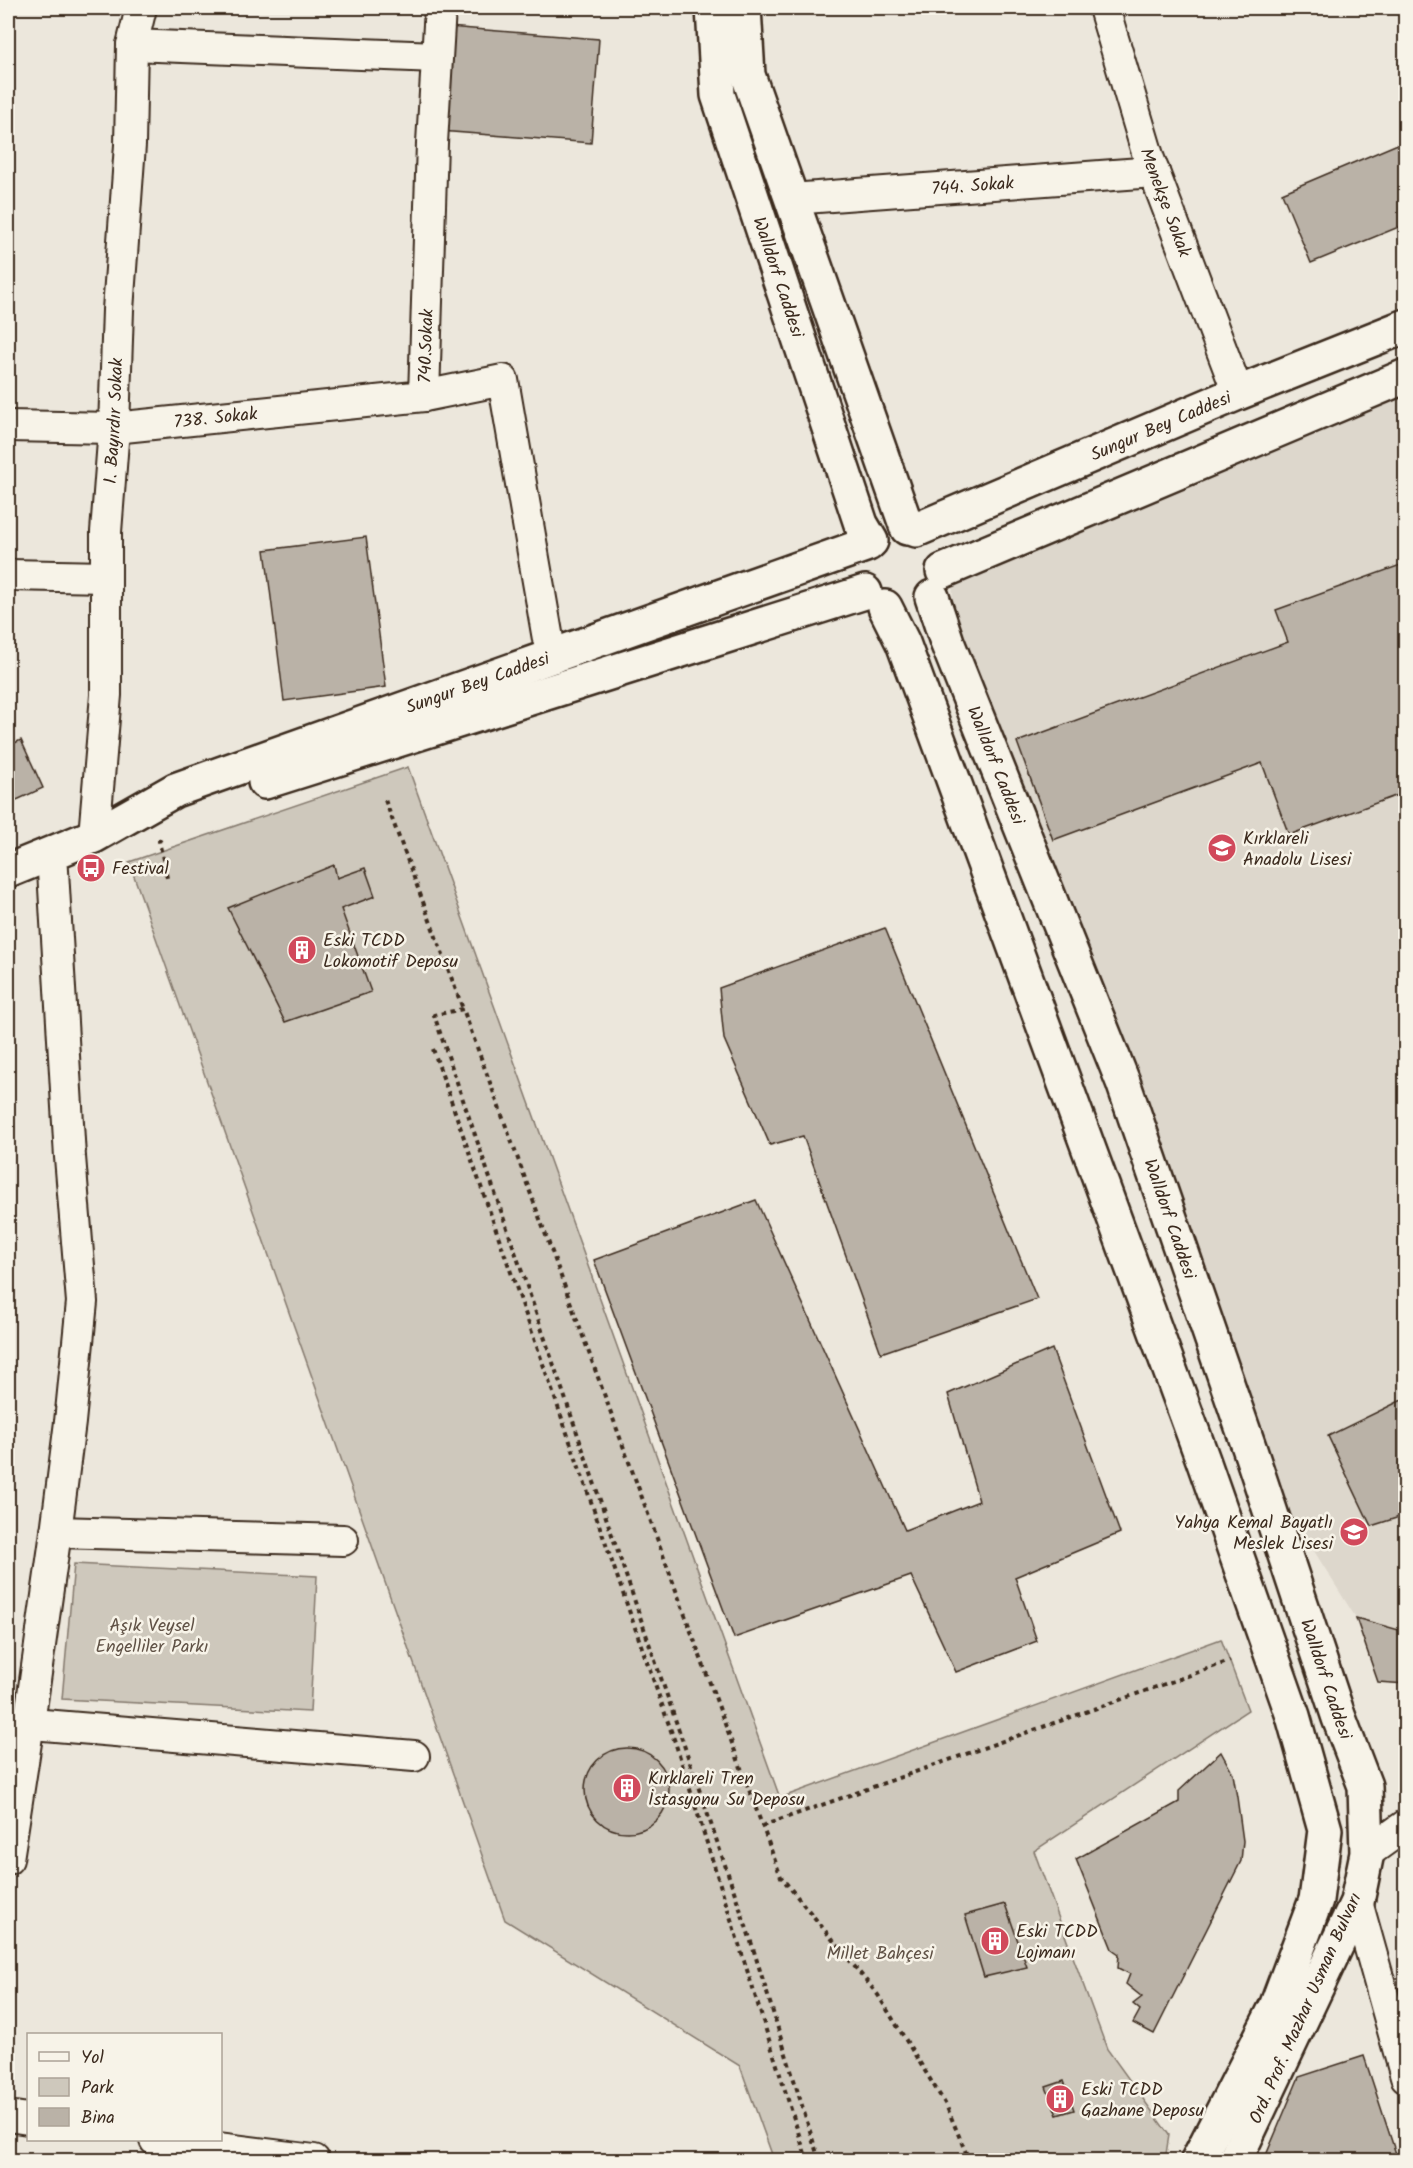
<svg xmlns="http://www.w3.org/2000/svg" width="1413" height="2168" font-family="Kalam,sans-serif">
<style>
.built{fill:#ddd7cc}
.green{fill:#cec8bc;stroke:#84796d;stroke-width:1.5}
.building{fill:#bab2a7;stroke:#3b2a1e;stroke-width:1.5}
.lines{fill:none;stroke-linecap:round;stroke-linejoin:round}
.street-casing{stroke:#3b2a1e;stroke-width:34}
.secondary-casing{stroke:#3b2a1e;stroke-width:38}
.path{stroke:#3b2a1e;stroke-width:4;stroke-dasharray:4.5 4.5;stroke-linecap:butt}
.street{stroke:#f7f3e8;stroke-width:30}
.secondary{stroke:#f7f3e8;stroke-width:33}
.labels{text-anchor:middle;stroke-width:5;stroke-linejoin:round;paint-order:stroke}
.street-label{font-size:18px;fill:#3b2a1e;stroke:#f7f3e8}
.poi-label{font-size:18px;fill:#3b2a1e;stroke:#f7f3e8;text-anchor:start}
.park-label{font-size:18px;fill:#605246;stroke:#f7f3e8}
</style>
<rect width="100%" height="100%" fill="#ece7dc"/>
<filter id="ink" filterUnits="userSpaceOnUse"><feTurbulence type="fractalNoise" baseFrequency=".0167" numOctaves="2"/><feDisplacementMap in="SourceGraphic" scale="12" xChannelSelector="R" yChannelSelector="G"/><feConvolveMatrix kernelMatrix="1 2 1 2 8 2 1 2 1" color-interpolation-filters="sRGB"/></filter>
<g filter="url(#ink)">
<path class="built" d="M1405,376v1256l-49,-14 -107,-171 -297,-833 1,-42z"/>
<path class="green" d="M408,767l372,1031 441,-159 27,71 -214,141 73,198 62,86 -4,25h-391l-34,-94 -235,-146 -376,-1058z
M74,1564l243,12 -7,136 -248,-13z"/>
<path class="building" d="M448,27l151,12 -8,104 -151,-12z
M1400,143l6,13v68l-95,39 -29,-70z
M366,537l20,150 -102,14 -19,-151z
M1406,563v229l-117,43 -27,-72 -209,77 -36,-98 271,-100 -12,-32z
M21,740l22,48 -35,16v-58z
M334,865l3,13 28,-10 10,28 -34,13 30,83 -86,30 -57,-114z
M885,928l152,371 -156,54 -78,-217 -33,9 -46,-106 -5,-51z
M756,1200l149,330 74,-29 -31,-107 104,-45 68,184 -105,44 22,64 -81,31 -45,-96 -177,62 -140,-378z
M1406,1398v117l-35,11 -43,-90z
M1356,1618l50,14v52l-28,-2z
M585 1790a42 42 0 1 1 84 0a42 42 0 1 1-84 0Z
M1221,1752l12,22 4,23 6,44 -2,20 -87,173 -21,-11 7,-13 -7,-6 9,-7 -16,-13 4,-10 -12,-6 1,-14 -7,-5 -36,-90 103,-57v-11z
M1005,1904l22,63 -43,10 -19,-62z
M1364,2056l34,104h-134l35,-83z
M1064,2081l10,29 -17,5 -11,-28z"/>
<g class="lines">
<g class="street-casing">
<g id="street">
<path id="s1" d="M1104,8l45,151 89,234"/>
<path d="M132,45l305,12"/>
<path id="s2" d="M791,199l363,-27"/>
<path id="s3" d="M424,396l8,-253 8,-135"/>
<path id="s4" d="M8,426l106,2 310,-32 79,-16 45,259 7,18"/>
<path d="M8,575l98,2"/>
<path id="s5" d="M94,836l12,-141v-163l8,-104 4,-118 12,-165 2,-100 9,-37"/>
<path d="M56,1532l287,8"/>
<path d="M8,1722l406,34"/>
<path d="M1367,1853l39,-28"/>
<path d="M8,1859l21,-136 27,-191 14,-110 12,-120 -12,-145 -18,-303"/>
<path d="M1357,1902l49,175"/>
<path d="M8,2116l20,3"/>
<path d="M155,2140l159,20"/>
</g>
</g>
<g class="secondary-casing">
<g id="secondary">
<path id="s6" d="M713,8l5,87 143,429 10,17"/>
<path d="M744,8l4,67 159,453"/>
<path id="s7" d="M916,530l322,-137 168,-67"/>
<path d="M943,571l463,-195"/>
<path id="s8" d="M932,597l15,45 176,440 126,365 90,271 26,68 2,67 -10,49 -122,258"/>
<path d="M885,607l18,36 300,817 90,256 32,114 -9,70 -40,107 -78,153"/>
<path d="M265,782l600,-190"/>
<path id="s9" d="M8,871l86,-35 81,-46 693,-246"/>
</g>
</g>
<path class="path" d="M385,800l78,209
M161,839l-2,2 8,37
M433,1049l243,696 131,415
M762,1826l468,-165
M819,2160l-71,-228 -314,-917 29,-6 318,868 97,118 68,110 23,55"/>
<use href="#street" class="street"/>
<use href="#secondary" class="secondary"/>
</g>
</g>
<defs>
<g id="school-disc" transform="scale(1.5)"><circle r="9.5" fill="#d1495b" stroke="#f7f3e8"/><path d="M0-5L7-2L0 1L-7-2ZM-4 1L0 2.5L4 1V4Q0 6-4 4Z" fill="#fff"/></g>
<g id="bus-disc" transform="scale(1.5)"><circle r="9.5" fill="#d1495b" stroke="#f7f3e8"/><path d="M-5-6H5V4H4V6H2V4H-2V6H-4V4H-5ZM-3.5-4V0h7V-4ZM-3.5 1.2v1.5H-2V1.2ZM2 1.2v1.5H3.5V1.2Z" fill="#fff"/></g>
<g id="building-disc" transform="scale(1.5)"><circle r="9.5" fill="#d1495b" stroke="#f7f3e8"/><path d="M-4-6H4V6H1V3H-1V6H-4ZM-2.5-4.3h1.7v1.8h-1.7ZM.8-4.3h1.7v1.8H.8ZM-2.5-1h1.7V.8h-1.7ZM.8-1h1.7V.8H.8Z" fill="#fff"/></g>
</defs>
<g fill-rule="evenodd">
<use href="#school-disc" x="1222" y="848"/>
<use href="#bus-disc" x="91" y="868"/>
<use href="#building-disc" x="302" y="950"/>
<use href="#school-disc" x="1354" y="1532"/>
<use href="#building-disc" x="627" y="1788"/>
<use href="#building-disc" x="995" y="1941"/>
<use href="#building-disc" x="1060" y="2099"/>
</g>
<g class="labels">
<g class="street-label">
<text dy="6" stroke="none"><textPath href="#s2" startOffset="182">744. Sokak</textPath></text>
<text dy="6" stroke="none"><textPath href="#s1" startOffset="204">Menekşe Sokak</textPath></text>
<text dy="6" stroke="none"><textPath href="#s6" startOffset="279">Walldorf Caddesi</textPath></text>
<text dy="6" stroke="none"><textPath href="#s3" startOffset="50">740.Sokak</textPath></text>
<text dy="6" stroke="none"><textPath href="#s4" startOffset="208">738. Sokak</textPath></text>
<text dy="6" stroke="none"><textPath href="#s5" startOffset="416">1. Bayırdır Sokak</textPath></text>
<text dy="6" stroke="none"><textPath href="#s7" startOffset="266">Sungur Bey Caddesi</textPath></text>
<text dy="6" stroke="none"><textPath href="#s9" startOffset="507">Sungur Bey Caddesi</textPath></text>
<text dy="6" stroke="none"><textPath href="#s8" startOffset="180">Walldorf Caddesi</textPath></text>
<text dy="6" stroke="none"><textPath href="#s8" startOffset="666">Walldorf Caddesi</textPath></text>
<text dy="6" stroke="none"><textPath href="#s8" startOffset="1152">Walldorf Caddesi</textPath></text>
<text transform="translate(1305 2008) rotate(-66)" y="6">Ord. Prof. Mazhar Usman Bulvarı</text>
</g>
<g class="poi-label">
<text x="1243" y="844">Kırklareli<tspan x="1243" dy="21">Anadolu Lisesi</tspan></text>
<text x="112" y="874">Festival</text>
<text x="323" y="946">Eski TCDD<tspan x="323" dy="21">Lokomotif Deposu</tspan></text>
<text x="1333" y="1528" text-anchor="end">Yahya Kemal Bayatlı<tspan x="1333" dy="21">Meslek Lisesi</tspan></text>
<text x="648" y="1784">Kırklareli Tren<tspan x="648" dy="21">İstasyonu Su Deposu</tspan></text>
<text x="1016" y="1937">Eski TCDD<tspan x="1016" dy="21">Lojmanı</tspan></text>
<text x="1081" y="2095">Eski TCDD<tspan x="1081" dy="21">Gazhane Deposu</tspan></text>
</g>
<g class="park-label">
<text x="152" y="1631">Aşık Veysel<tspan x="152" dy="21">Engelliler Parkı</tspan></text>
<text x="880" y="1959">Millet Bahçesi</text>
</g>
</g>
<rect width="1413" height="2168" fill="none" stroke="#f7f3e8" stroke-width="30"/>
<rect x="15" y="15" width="1383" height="2138" fill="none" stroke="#3b2a1e" stroke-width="2" filter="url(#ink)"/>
<rect x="27" y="2033" width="195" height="108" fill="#f7f3e8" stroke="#aca397" stroke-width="1.5"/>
<rect x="39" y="2052" width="30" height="9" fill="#f7f3e8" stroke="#aca397" stroke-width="1.5"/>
<text x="81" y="2063" font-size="18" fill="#3b2a1e">Yol</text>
<rect x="39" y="2078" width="30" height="18" fill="#cec8bc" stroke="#aca397" stroke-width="1.5"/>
<text x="81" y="2093" font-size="18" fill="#3b2a1e">Park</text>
<rect x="39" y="2108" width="30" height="18" fill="#bab2a7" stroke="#aca397" stroke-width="1.5"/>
<text x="81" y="2123" font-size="18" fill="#3b2a1e">Bina</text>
</svg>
